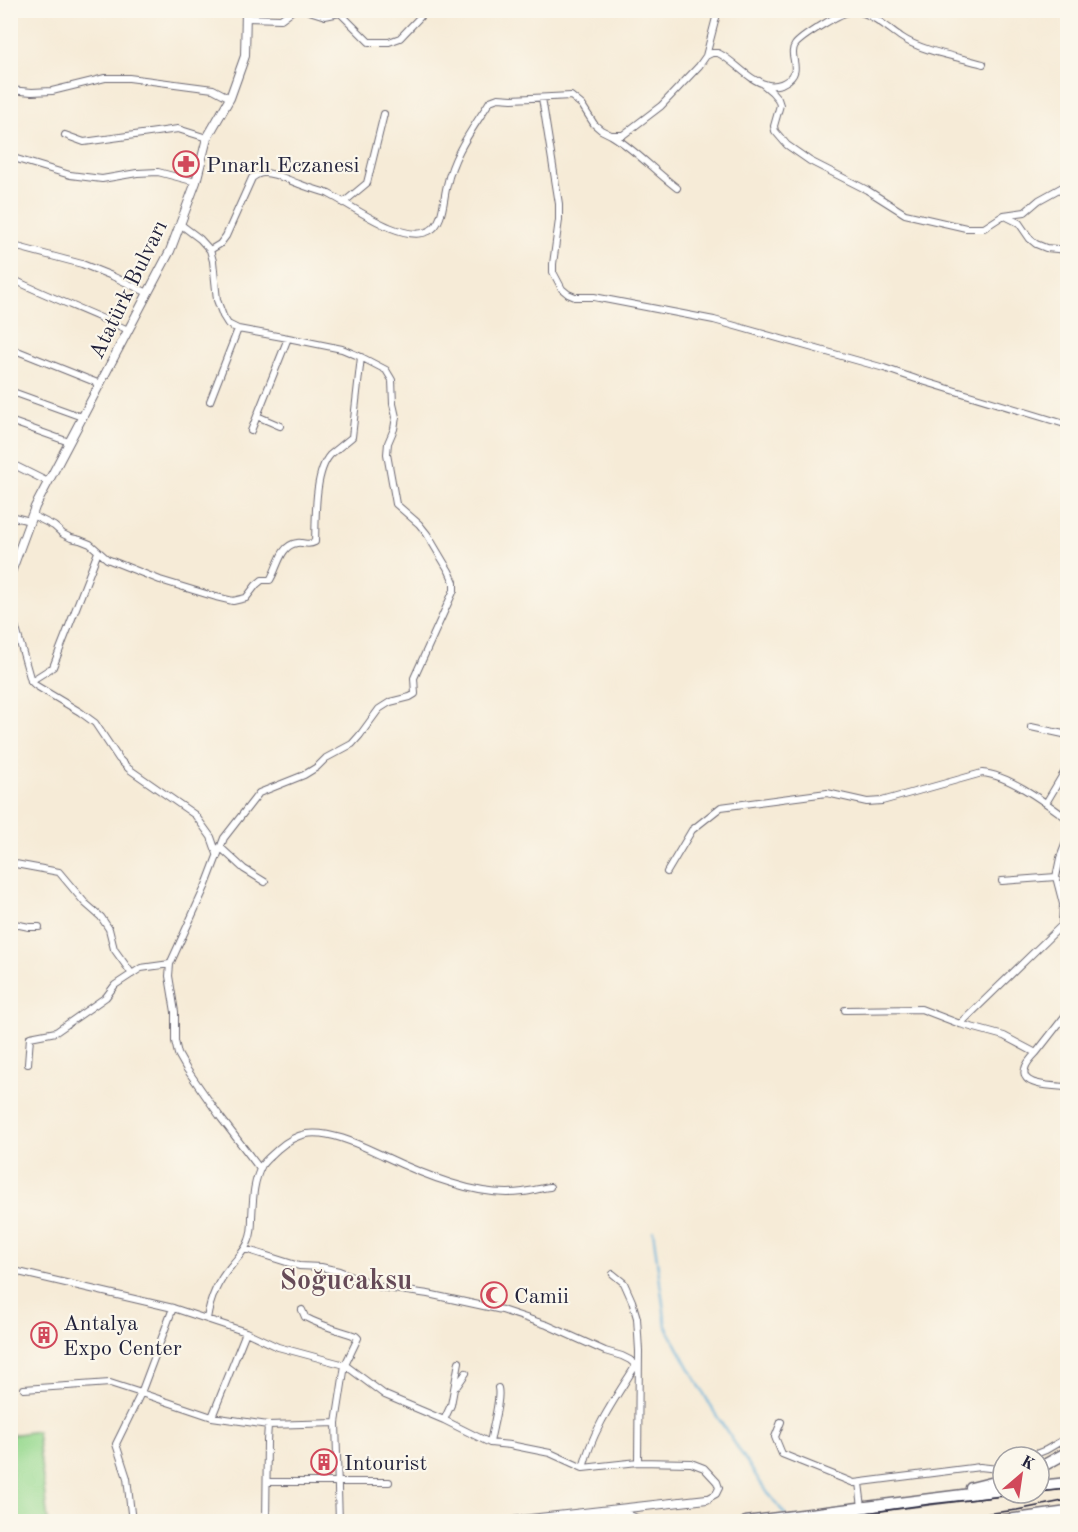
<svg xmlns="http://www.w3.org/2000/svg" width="1078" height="1532" font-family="'Old Standard TT',serif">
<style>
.green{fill:#98d990;stroke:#5d7e66;stroke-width:1.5}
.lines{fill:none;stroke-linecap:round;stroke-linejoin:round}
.stream{stroke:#5fadd9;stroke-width:2}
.minor-casing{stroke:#6c6872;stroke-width:8}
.tertiary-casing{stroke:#6c6872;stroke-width:10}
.trunk-casing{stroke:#6c6872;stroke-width:13}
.minor{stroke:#fff;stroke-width:6}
.tertiary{stroke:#fff;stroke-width:8}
.trunk{stroke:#fff;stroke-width:10}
.tram{stroke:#22223b;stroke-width:1.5}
.labels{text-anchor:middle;stroke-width:4.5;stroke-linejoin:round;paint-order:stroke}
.poi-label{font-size:22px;fill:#22223b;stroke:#fbf7ec;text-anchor:start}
.street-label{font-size:22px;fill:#22223b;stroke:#fbf7ec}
.district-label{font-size:28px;font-weight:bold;fill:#664b58;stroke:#fbf7ec}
</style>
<rect width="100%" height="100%" fill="#fbf7ec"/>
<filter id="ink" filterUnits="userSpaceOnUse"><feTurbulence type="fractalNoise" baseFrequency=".0167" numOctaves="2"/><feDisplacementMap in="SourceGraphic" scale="12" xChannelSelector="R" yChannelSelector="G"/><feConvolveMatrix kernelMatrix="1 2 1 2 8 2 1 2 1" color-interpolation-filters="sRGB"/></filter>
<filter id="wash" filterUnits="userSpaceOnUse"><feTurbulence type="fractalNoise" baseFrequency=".008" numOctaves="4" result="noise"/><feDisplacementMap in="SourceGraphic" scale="24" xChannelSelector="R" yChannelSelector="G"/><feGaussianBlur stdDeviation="1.35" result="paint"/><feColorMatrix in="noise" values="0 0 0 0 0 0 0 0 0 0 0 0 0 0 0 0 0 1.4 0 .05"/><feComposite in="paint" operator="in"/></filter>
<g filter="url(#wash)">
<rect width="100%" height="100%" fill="#f6ebd7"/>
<path class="green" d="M37,1431l11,90h-37v-86z"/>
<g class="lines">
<path class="stream" d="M653,1231l13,95 47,84 51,78 21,26"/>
</g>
</g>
<g filter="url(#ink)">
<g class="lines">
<g class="minor-casing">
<path id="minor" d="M306,10l19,6 15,-3 29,29h20l11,-4 20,-21
M246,18l35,1 12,-9
M706,56l6,-3h6c17,8 30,28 50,32 5,1 13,0 17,-3 20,-11 2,-26 10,-37 6,-8 47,-34 58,-34 16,0 35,17 48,26 20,14 57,20 82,27
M759,81l13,11 6,7 2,6 -6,21 1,5 12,14 23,16 57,29 38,24 61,14h18l20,-13 21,-3 14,-12 29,-16
M10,90l22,2 20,-1 53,-13h24l84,11 17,9
M542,98l17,106v16l-6,44v8l9,17 6,5 7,3h19l120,23 170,48 32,11 152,46
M65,135l19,7 94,-13 29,9
M611,135c25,15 43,36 66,53
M10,157l60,18 32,4 35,-6 21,-1 38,10
M343,203l24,-20 17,-69
M1005,216l14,7 11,16 6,5 10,4 22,2
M180,224l20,15 10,11 3,11 4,39 6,16 5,8 10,5 50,9 54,11 19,8 25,13 6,10 1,24 3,13 -2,12 -6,14 -1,11 9,50 23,20 8,10 22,37 5,11v8l-40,88 1,16 -5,3 -20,5 -11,7 -19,26 -8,9 -26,14 -9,9 -13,8 -45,18 -35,45 -18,47 -36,79 -1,12 6,36v29l3,13 8,14 35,50 39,51
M10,245l72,19 30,12 36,17
M210,250l10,-6 6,-8 26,-58c4,-3 7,-5 12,-5 12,0 24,7 35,11 10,4 20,6 30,10 24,12 73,50 100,37 15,-7 14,-32 18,-46 7,-33 26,-56 43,-84l8,-3 14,1 59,-3 11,9 12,19 7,6 10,5h12l38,-29 38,-40 7,-10 12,-46
M10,278c39,19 79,34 118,52
M10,348l90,36
M10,391l72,26
M210,401l28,-72
M257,416l23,10
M10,421l59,21
M251,431l37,-93
M10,463l38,19
M32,515l22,11 9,8 8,4 9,2 10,4 17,15 53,21 56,17 17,4 13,-3 10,-13 6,-5h8c8,-12 10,-35 27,-37 7,-1 11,3 18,-1 1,-24 -1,-69 15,-87 7,-6 15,-12 22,-18l9,-80
M10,516l20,5
M10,619l5,6 16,56 4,4 45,27 15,11 24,36 10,10 66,46 16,22 6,17
M31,681l22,-14 45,-115
M1031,727l37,8
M1046,803l22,-37
M220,847l24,22 21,13
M10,863l49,9 26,31 16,14 8,12 5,20 18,25
M667,872l25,-42 29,-23 106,-14 40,9 15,-1 100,-28c27,2 64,30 86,46
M1002,881l54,-4
M10,923l19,4h10
M845,1010l76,-1 39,15 44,12 32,17 32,-41
M960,1024l102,-99 1,-21 -7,-27 4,-19 8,-21
M1036,1053c-4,4 -10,10 -11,16 -6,18 32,17 43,18
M28,1064l2,-27 26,-5 50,-35 9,-12 26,-17 29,-4
M245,1249l54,17 22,1 18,4 41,16 48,7 74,16 45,15 58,26 17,5 8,4 8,7
M10,1270l163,38
M613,1274l11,9 8,18 5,17 2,33 -1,111
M302,1310l3,7c16,9 34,13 51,19l2,2 -13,27 -9,58 3,99
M207,1319c3,-21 10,-37 24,-53 6,-8 15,-16 18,-26 3,-7 3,-15 3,-22 1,-19 1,-36 10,-53 4,-6 11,-11 16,-16 8,-7 17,-13 28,-15 25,-4 56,12 78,22 21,10 44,20 67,27 22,7 49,12 72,9 9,-1 18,-4 27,-5
M457,1386l9,-13
M24,1389l86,-6 31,10 32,-85 73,24 32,15 67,18 40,30 59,25 46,23 20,2 40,8 33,15 55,-6 53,1 13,5 13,14 2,6 -3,6 -9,5
M212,1417l34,-85
M444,1420l7,-15 8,-43
M781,1422l-6,15 7,17 72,29 126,-16 18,2 5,-2
M490,1443c2,-14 11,-44 8,-55
M1028,1457l18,-7 22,-13
M583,1468c10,-39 32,-69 53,-103
M267,1482h122
M859,1483l3,24
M132,1522l-5,-44 -11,-34 25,-51 71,24 56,8 68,-2
M266,1522l1,-81 1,-16"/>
</g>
<g class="tertiary-casing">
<path id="tertiary" d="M10,575l25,-68 135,-256 26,-69 11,-44 23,-40 15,-42 1,-46
M615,1510l29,12
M504,1522l203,-23"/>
</g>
<g class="trunk-casing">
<path id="trunk" d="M1039,1468l29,-16
M1039,1486l29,-3
M971,1488l32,-8
M746,1522l257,-32
M992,1522l76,-10"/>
</g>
<use href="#minor" class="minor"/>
<use href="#tertiary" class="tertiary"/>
<use href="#trunk" class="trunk"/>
<path class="tram" d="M1039,1492l29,-3
M800,1522l131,-18 101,-11
M920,1522l97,-12 51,-10"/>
</g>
</g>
<defs>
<g id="pharmacy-ring" transform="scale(1.35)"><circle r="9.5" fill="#fbf7ec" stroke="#d1495b" stroke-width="1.5"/><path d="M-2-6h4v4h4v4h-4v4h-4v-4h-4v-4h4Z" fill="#d1495b"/></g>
<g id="mosque-ring" transform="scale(1.35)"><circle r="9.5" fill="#fbf7ec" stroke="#d1495b" stroke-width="1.5"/><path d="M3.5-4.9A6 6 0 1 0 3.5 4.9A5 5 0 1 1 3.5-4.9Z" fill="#d1495b"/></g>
<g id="building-ring" transform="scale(1.35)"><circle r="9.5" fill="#fbf7ec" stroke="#d1495b" stroke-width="1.5"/><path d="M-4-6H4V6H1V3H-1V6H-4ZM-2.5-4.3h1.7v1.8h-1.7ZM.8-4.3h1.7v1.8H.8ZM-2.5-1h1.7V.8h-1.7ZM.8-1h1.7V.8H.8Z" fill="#d1495b"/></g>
</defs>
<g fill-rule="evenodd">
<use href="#pharmacy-ring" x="186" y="164"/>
<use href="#mosque-ring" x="494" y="1295"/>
<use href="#building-ring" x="44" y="1335"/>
<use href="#building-ring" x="324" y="1462"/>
</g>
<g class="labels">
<g class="poi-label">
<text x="206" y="172">Pınarlı Eczanesi</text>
<text x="514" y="1303">Camii</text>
<text x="63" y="1330">Antalya<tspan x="63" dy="25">Expo Center</tspan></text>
<text x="344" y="1470">Intourist</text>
</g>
<g class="street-label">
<text transform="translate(127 289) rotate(-64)" y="8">Atatürk Bulvarı</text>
</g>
<g class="district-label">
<text x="346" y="1289">Soğucaksu</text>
</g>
</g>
<rect width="1078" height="1532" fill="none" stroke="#fbf7ec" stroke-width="36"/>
<g transform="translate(1021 1475) rotate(29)"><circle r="28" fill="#fbf7ec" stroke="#a4a2a5" stroke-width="1.5"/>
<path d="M0-4.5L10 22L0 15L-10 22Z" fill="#d1495b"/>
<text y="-9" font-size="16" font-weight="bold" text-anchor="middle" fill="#22223b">K</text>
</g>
</svg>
